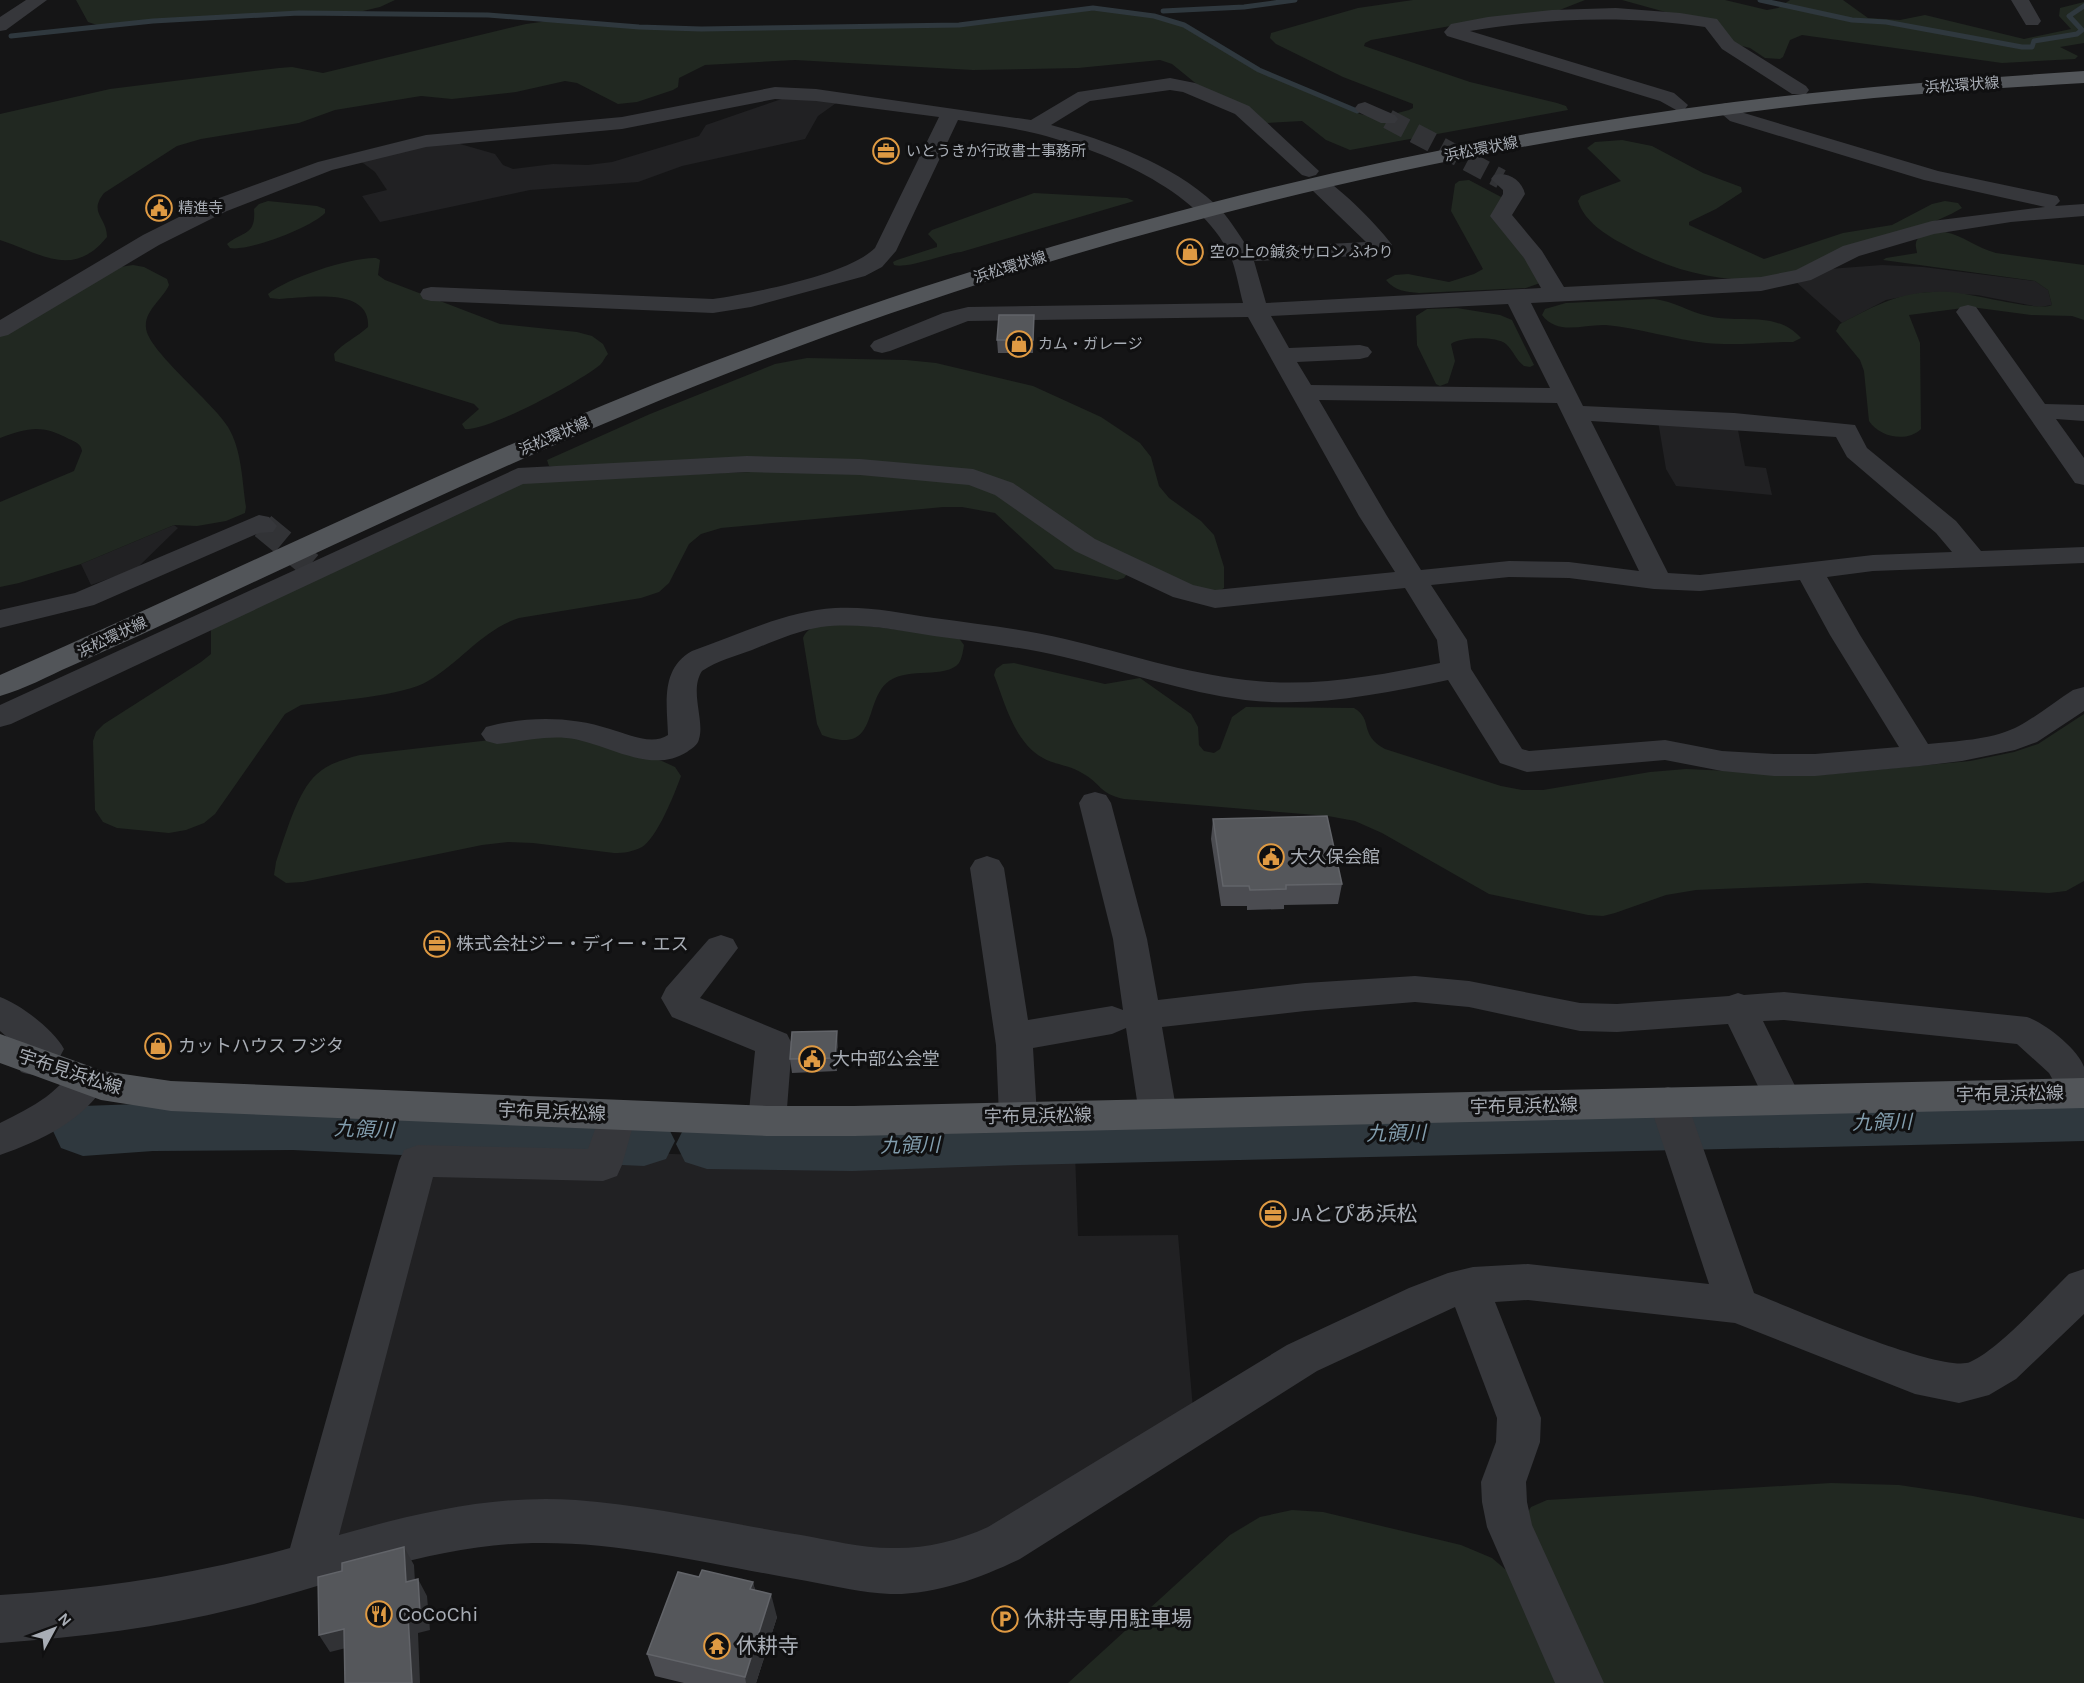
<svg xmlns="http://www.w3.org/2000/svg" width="2084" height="1683" font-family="Karla,'Noto Sans JP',sans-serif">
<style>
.built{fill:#212123}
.green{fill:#212821}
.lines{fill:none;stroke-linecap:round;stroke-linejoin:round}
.stream{stroke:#2f383e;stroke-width:5}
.river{fill:#2f383e;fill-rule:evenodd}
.minor-tunnel-far1{stroke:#323336;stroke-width:20;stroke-dasharray:20 10;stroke-linecap:butt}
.minor-tunnel{stroke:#323336;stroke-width:26;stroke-dasharray:26 13;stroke-linecap:butt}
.minor{fill:#36373b;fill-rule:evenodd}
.major{fill:#525559;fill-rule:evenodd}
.wall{fill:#4b4c51}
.shaded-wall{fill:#313235}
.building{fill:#55575b;stroke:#626469;stroke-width:1.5}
.labels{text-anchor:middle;stroke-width:6;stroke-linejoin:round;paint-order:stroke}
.far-street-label{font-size:15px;fill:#a8adb5;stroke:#101011}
.far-poi-label{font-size:15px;fill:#a8adb5;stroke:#101011;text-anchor:start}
.poi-label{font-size:18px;fill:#a8adb5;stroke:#101011;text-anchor:start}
.street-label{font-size:18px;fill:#a8adb5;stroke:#101011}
.water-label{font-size:20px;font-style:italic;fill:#829dad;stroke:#101011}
.near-poi-label{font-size:21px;fill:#a8adb5;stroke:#101011;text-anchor:start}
</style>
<rect width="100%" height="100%" fill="#151516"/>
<path class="built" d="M790,96l49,5 -21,15 -13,23 -123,27 -44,16 -108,8 -150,32 -18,-26 25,-6 -12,-18 -16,-12 97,-20 4,4 35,10 8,11 10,4 40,-5 35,1 24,-3 87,-26 7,-11z
M1882,265l41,2 112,14 13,9 4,15 -13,2 -62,-12 -50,-3 -41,8 -44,23 -46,-41 33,-13z
M1658,421l79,4 8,41 21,2 6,27 -96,-9 -10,-17z
M174,525l4,3 -42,41 -45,16 -10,-21z
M617,1152l170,6 288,-6 3,84 100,-1 15,174 -197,122 -78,25 -299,-45 -272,31 -16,-15 93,-351z"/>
<path class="green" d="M76,0h319l-15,7 -17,4 -136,4 -130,10 -9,-3z
M1413,0h172l-33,13 -79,9 -102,18 -6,3 -1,3 106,36 87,21 9,3 2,4 -218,40 -24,-10 -24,-19 -35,2 -68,-37 -27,-22 -12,-4 -82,8 -105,2 -178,-10 -90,5 -26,13 -1,9 -5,3 -36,12 -19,2 -41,-21 -12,-2 -49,11 -64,7 -31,-3 -86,14 -36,13 -98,16 -24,7 -73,47c-16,20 3,24 3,44 -34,42 -65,17 -107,3v-126l110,-25 169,-21 13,-1 31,6 203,-49 22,-3 153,9 242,-4 131,-16 38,1 41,6 29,9 75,45 103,43 18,4 31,-8 4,-2v-4l-70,-27 -67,-33 -6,-6 1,-5 87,-25z
M1622,0h103l42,10 11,-2 12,-8h53l25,18 32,2 25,-5 99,24 47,-10 -12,-13 1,-8 24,-6v41l-24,4 18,9 -3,3 -73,4 -200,-28 -12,5 -7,17 -3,2 -15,-1 -15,-10 -16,-4 -12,-12 -53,-19z
M1622,140l30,6 51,27 38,14 1,5 -26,17 -27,13v3l75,34 79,-26 49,-8 40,-21 13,-3 13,2 4,5c-27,16 -60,25 -90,35 -30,11 -63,28 -95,34 -51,9 -109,-7 -154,-33 -17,-9 -39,-23 -45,-43l3,-5 40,-15 -34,-33 8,-6z
M1469,180l34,18 37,85 -14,5 -107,5c-13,-1 -24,-2 -33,-13l9,-5 13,-1 41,8 25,-8 9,-5 -32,-58 4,-27 4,-3z
M1034,193l93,5 7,3 -173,51c-18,2 -53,17 -67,13l-1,-3 4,-2 40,-13v-3l-9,-10 4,-4z
M268,201l49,5 8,3v4c-13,14 -77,39 -95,35l-3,-4c17,-14 29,-8 27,-35l5,-5z
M1945,232c19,4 32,16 51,21l88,12v55l-12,-4 -41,-1 -60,-8 -62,8 11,28 1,86c-14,14 -42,8 -52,-8l-5,-50 -4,-11 -24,-29 4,-7c40,-21 63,-34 110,-32 21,1 88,20 102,13l-4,-15 -13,-9 -152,-21 3,-2 31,-5c0,-3 -2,-7 -1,-10 1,-10 22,-10 29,-11z
M376,258l4,2 -2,15 7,5 115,44 77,8 15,4 11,8 5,10c-3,3 -5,8 -8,11 -19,16 -113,67 -135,64l-3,-5 17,-15 -5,-5 -139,-43 -1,-7c9,-11 23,-17 34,-27 3,-41 -63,-29 -89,-28l-9,-1 -2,-4c19,-16 83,-37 108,-36z
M133,265l11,2 23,12 2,6c-7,15 -25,26 -23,43 2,23 67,74 82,99 14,23 14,54 18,80l-1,6 -19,8 -29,5 -23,-1 -93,39 -62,19 -19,4v-85l74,-31 8,-20c-1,-7 -6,-9 -13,-12 -28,-15 -41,-11 -69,-1v-103l120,-68z
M1654,299c20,2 35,13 54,17 32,8 68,-6 93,22l-8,4c-29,0 -59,4 -87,1 -34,-4 -67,-15 -100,-18 -23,-1 -48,11 -64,-10l3,-6 21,-6z
M1457,308l43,7 12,5 22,45 -4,2 -6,-1c-8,-6 -11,-16 -18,-22 -10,-8 -46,-7 -55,0l4,17 -7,22 -8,3 -4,-2 -19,-39 -1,-29 11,-7z
M807,358l99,2 30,3 97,23 68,31 39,26 11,14 8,29 10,12 32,23 13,14 10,32v21l-5,3 -17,-1 -109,-50 -97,-62 -437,-11 -10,-1 -2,-6 103,-46 125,-50z
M803,470l150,10 30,7 144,87 -3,4 -7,2 -62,-11 -60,-56 -33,-6h-19l-222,21 -20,6 -12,10 -20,39 -10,9 -18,6 -122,20c-37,12 -58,44 -91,63 -24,15 -97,20 -127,24l-16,9 -70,100 -11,9 -18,7 -17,3 -52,-5 -14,-6 -8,-12 -2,-69 3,-9 8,-8 97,-62 10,-8v-26l297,-141 29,-7z
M835,622l123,15 6,8c-1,6 -2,13 -5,18 -13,16 -50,4 -70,18 -27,20 -9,76 -67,54l-5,-11 -14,-86c5,-13 20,-13 32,-16z
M1014,663l91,21 35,-6 51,36 7,13 1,18 5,6 10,2 6,-4 12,-32 14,-10 108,1c20,12 4,26 31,41l116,37 21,4h21l107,-18 36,-3 135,6 149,-14 44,-9 24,-8 46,-30v167l-18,10 -17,2 -182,-10 -171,7 -30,5 -51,18 -12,3 -15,-1 -99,-21 -107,-61 -27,-12 -27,-5 -204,-17c-25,-5 -23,-16 -42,-26 -12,-8 -27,-8 -39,-15 -29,-16 -38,-55 -49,-83l2,-6 7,-5z
M552,733l21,1 89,27 13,6 6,9c-6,17 -24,62 -39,71 -10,5 -18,6 -28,6l-81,-10 -25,-1 -26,3 -179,37 -17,1 -12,-8 2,-13c9,-25 21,-71 41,-88 12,-11 28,-15 43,-19z
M1831,1483l68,2 74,11 111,23v164h-494l-68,-161 9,-15 16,-7z
M1292,1510l31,2 138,33 31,13 27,23 51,102h-502l162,-148 30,-18z"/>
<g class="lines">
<path class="stream" d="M1760,0l92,20 34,2 136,25h10l2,-6 43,-7 5,-4 -13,-14 15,-10
M1163,11l81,-4 51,-7
M11,36l142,-15 146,-8 189,2 151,12 62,2 258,-4 134,-17 61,8 30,9 75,45 98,41"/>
<path class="river" d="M2084,1093v48l-1065,24 -167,6 -145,-2 -22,-7 -9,-18 9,-18 22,-7 145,2 167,-6z
M223,1101l141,2 280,13 22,7 9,18 -9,18 -22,7 -351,-16 -140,1 -70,5 -22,-8 -8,-17 8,-17 22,-8z"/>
<path class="minor-tunnel-far1" d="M1388,119l113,60"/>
<path class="minor-tunnel" d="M263,526l47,39"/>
<path class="minor" d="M26,0h21l-41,30 -6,1v-14z
M2011,0h18l12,21 -3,4h-12z
M1616,8l64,5 37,6 17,22 72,45 3,4 -3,4h-14l-70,-45 -17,-22c-78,-12 -157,-9 -235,4l204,62 14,12 -3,4 -7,2 -18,-10 -213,-65 -3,-4 7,-8 37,-7 64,-7z
M1170,78l25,5 54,23 70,65 -3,4 -7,2 -7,-2 -67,-61 -52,-22 -13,-2 -80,11 -39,24c56,16 120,38 164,79 13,12 23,29 33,44l118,-6 -56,-54 -3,-4 3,-4c4,-2 9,-3 13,-1 15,6 60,52 69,66l-6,8 -8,2 -124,6 12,42 275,-15 -17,-30 -34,-42 13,-22v-4l-12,-11 3,-4c13,-4 28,5 31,19l-13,21 30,36 22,36 197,-10 35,-7 47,-24 89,-25 113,-14 -121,-27 -194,-59 -14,-12 3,-4 7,-2 18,10 194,58 119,25 3,5 -5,5 29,-2v12l-73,6 -77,12 -75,22 -48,24 -50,11 -230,12 52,103 151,7 121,12 12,23 89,73 25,30 103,-4v16l-211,8 -46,6 33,58 68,109c28,-3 61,-4 87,-16 20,-10 39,-26 58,-38l11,-3v24l-47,31 -22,8 -53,11 -42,5 -105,10h-41l-52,-5 -57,-11 -138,12 -27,-9 -52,-83c-67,14 -134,28 -203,20 -61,-8 -121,-29 -181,-43 -43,-10 -86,-15 -130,-21 -36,-6 -76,-14 -113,-9 -24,4 -47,14 -69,23 -17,6 -35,11 -50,21 -13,20 3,49 -3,68 -1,6 -8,10 -12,13 -38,24 -83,-11 -121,-14 -23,-2 -46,4 -69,6l-11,-3 -5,-7 5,-7c41,-11 84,-11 124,2 17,5 42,17 58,6 -1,-31 -8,-66 24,-84 45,-16 94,-40 143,-43 33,-2 67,5 99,10 44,6 88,11 131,21 60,14 119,34 181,41 66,8 130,-4 194,-17l-3,-23 -32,-52 -190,20 -42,-11 -98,-46 -80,-56 -26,-10 -109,-10 -113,-3 -224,12 -512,240 -11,3v-22l518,-237 229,-12 113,3 113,10 40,14 82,56 98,46 22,5 180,-18 -36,-56 -111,-199 -280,4 -78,30 -8,2 -8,-2 -4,-5 4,-5 69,-28 25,-6 275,-4c-4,-15 -7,-34 -13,-48 -30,-66 -130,-106 -196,-122 -25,-6 -51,-9 -76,-13l-62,131 -14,16 -17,9 -114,31 -38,6 -282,-12 -8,-2 -3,-5 3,-5 8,-2 282,12c40,-6 135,-24 162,-51l64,-131 -123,-16 -41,-2 -153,30 -196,18 -94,23 -105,41 -68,34 -151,90 -8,2v-17l143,-85 68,-34 107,-39 108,-27 196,-18 153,-30 41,2 215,31 47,-28zM1508,304l42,84 -239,-3 -14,-23 63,-3 8,-2 4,-5 -4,-5 -8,-2 -71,3 -18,-32zM1319,400l238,3 82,168 -70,-9 -60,-1 -88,9 -34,-54zM1591,421l245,16 11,20 89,76 16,19 -79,3 -173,20 -32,-2zM1509,577l60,1 85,11 46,2 100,-11 30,55 69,112 -84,7h-41l-52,-3 -57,-11 -136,11 -7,-2 -51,-80 -4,-29 -36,-55z
M1365,102l30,13 3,4 -3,4h-14l-23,-11 -3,-4 3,-4z
M1968,305l8,2 69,97 39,1v16l-28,-2 28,39v27l-9,-2 -119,-171 4,-5z
M259,515l10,2 8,9 -4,6 -14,1 -165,72 -94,23v-18l75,-17z
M1095,792l11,3 5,8 36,136 11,61 147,-17 110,-7 54,5 111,22 37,1 112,-8 9,-3 6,2 40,-3 243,25c18,6 51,32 57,50 0,11 0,28 0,39l-5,2 -13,-4 -17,-31 -32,-29 -233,-24 -21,1 39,79 -6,11 -13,4 -13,-4 -42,-87 -111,8 -37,-1 -111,-24 -54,-5 -110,9 -143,16 15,87 -6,11 -13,4 -13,-4 -6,-11 -13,-86 -14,6 -79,14 4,68 -6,11 -13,4 -13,-4 -6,-11 -3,-71 -26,-177 5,-8 12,-4 12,4 5,8 24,152 84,-14 11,4 -10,-71 -34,-136 5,-8z
M721,935l12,4 5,9 -38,50 87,36 5,10 -6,77 -6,11 -13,4 -13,-4 -6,-11 7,-70 -83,-34 -11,-19 5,-10 43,-49z
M0,997c20,7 54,33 64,52 -10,20 -20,31 -43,23l-6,-10 7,-12 -22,-19z
M88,1066l13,5 6,10c-21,39 -67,60 -107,74v-32c16,-8 32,-16 46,-26 15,-11 24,-25 42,-31z
M1668,1087l13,4 6,11 67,191c35,14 188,81 216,69 30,-13 74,-64 99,-88l15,-5v45l-68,65 -27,16 -30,8 -44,-9 -180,-71 -207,-23 -33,2 46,116 -1,24 -14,40 1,20 5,23 72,158h-49l-68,-156 -5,-25 -1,-20 15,-40 1,-24 -42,-111 -138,64 -297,188c-40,19 -85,36 -130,35 -27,-1 -56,-8 -83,-13 -90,-15 -182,-40 -274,-38 -102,2 -198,41 -295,65 -79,20 -157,29 -238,35v-48c99,-6 194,-20 290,-47l109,-387 5,-11 14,-5 170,4 16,-45 13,-4 13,4 6,11 -14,50 -5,11 -14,5 -170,-4 -94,358c77,-22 157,-41 237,-35 76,6 150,23 225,35 29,5 60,13 90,13 33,1 67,-7 97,-21l299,-182 122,-57 39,-15 25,-6 55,-3 181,20 -60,-182 6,-11z"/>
<path class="major" d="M2084,71v12c-117,7 -234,15 -351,31 -377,49 -749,151 -1101,298 -142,59 -281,125 -421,190 -46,22 -93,43 -140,64 -23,10 -46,23 -71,30v-21c235,-103 465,-218 704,-310 331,-127 678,-218 1030,-263 116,-15 233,-23 350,-31z
M0,1034l103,37 68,10 596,25h87l1230,-28v30l-1230,28h-87l-596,-25 -70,-11 -101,-37z"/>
</g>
<path class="wall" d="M1034,315l-1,38h-35l-1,-13z
M1213,819l129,65 -4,20 -54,1v4l-37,1v-4h-26l-10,-67z
M838,1045l-1,26 -45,2 -2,-14z
M699,1577l54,5 2,8 22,27 -21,66h-72l-29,-7 -8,-22z"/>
<path class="shaded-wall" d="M837,1031l1,14 -1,26 -2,-13z
M404,1547l10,18 2,34 -10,-17z
M418,1579l9,17 3,34 -12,3 2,50h-8l-4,-67z
M753,1582l5,23 -8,-16z
M771,1594l6,23 -21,66h-10l-1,-6z
M344,1629l10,17 -24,6 -11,-17z"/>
<path class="building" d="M999,315h35l-1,25h-36z
M1327,816l15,68 -56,1v4l-36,1 -1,-4h-26l-10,-67z
M837,1031l-2,27 -45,1 2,-27z
M404,1547l2,35 12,-3 2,33 -12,4 4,67h-67l-1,-54 -25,6 -1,-58 24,-6v-8z
M702,1570l51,12 -3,7 21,5 -26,83 -98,-23 31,-82 21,5z"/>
<defs>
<g id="office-ring" transform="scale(1.35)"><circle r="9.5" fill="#101011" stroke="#df9a43" stroke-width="1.5"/><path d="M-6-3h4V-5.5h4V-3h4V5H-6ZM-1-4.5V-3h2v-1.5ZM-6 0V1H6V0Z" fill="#df9a43"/></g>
<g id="civic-ring" transform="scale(1.35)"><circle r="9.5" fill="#101011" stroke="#df9a43" stroke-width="1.5"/><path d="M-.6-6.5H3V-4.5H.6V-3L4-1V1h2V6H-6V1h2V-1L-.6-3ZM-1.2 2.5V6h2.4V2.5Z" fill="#df9a43"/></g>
<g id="shop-ring" transform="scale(1.35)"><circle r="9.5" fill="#101011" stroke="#df9a43" stroke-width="1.5"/><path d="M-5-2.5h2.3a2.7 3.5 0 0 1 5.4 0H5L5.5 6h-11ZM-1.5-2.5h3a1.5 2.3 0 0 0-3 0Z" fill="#df9a43"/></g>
<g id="restaurant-ring" transform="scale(1.35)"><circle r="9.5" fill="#101011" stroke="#df9a43" stroke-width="1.5"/><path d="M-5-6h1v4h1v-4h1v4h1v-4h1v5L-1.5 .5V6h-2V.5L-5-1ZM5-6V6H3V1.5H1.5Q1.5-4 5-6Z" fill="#df9a43"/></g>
<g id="parking-ring" transform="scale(1.35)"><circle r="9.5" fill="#101011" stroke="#df9a43" stroke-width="1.5"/><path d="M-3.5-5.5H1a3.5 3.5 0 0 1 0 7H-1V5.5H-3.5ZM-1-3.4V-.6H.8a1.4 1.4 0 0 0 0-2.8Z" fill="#df9a43"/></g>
<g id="temple-ring" transform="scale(1.35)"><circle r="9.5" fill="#101011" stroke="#df9a43" stroke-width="1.5"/><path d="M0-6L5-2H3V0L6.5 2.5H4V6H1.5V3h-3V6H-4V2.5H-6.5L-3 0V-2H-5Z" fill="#df9a43"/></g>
</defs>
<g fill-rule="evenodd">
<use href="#office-ring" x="886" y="151"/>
<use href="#civic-ring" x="159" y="208"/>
<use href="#shop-ring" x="1190" y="252"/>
<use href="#shop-ring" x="1019" y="344"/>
<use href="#civic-ring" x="1271" y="857"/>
<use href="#office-ring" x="437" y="944"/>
<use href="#shop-ring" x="158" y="1046"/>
<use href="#civic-ring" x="812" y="1059"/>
<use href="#office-ring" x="1273" y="1214"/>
<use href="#restaurant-ring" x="379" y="1614"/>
<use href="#parking-ring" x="1005" y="1619"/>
<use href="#temple-ring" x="717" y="1646"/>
</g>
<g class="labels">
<g class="far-street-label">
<text transform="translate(1962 85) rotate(-4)" y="5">浜松環状線</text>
<text transform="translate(1481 149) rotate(-11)" y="5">浜松環状線</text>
<text transform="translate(1010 267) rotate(-17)" y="5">浜松環状線</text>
<text transform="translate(554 436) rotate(-23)" y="5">浜松環状線</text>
<text transform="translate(112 637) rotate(-25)" y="5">浜松環状線</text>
</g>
<g class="far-poi-label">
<text x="906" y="156">いとうきか行政書士事務所</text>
<text x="178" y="213">精進寺</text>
<text x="1210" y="257">空の上の鍼灸サロン ふわり</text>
<text x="1038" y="349">カム・ガレージ</text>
</g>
<g class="poi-label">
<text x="1290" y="863">大久保会館</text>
<text x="456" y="950">株式会社ジー・ディー・エス</text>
<text x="178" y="1052">カットハウス フジタ</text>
<text x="832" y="1065">大中部公会堂</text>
</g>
<g class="street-label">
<text transform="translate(70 1072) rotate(18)" y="6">宇布見浜松線</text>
<text transform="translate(2010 1094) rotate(-1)" y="6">宇布見浜松線</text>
<text transform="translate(1524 1106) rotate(-1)" y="6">宇布見浜松線</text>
<text transform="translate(552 1112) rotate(2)" y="6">宇布見浜松線</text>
<text transform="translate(1038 1116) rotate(-1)" y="6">宇布見浜松線</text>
</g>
<g class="water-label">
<text transform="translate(1882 1122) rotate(-1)" y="7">九領川</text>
<text transform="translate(364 1129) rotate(2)" y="7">九領川</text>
<text transform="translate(1396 1133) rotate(-1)" y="7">九領川</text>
<text transform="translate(910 1145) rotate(-1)" y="7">九領川</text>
</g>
<g class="near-poi-label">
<text x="1292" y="1221">JAとぴあ浜松</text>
<text x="398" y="1621">CoCoChi</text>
<text x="1024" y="1626">休耕寺専用駐車場</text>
<text x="736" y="1653">休耕寺</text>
</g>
</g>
<g transform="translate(54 1629) rotate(49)" stroke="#101011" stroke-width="4.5" paint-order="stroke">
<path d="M0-4.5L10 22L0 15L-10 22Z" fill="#a8adb5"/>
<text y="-9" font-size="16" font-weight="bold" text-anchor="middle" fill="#a8adb5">N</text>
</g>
</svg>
